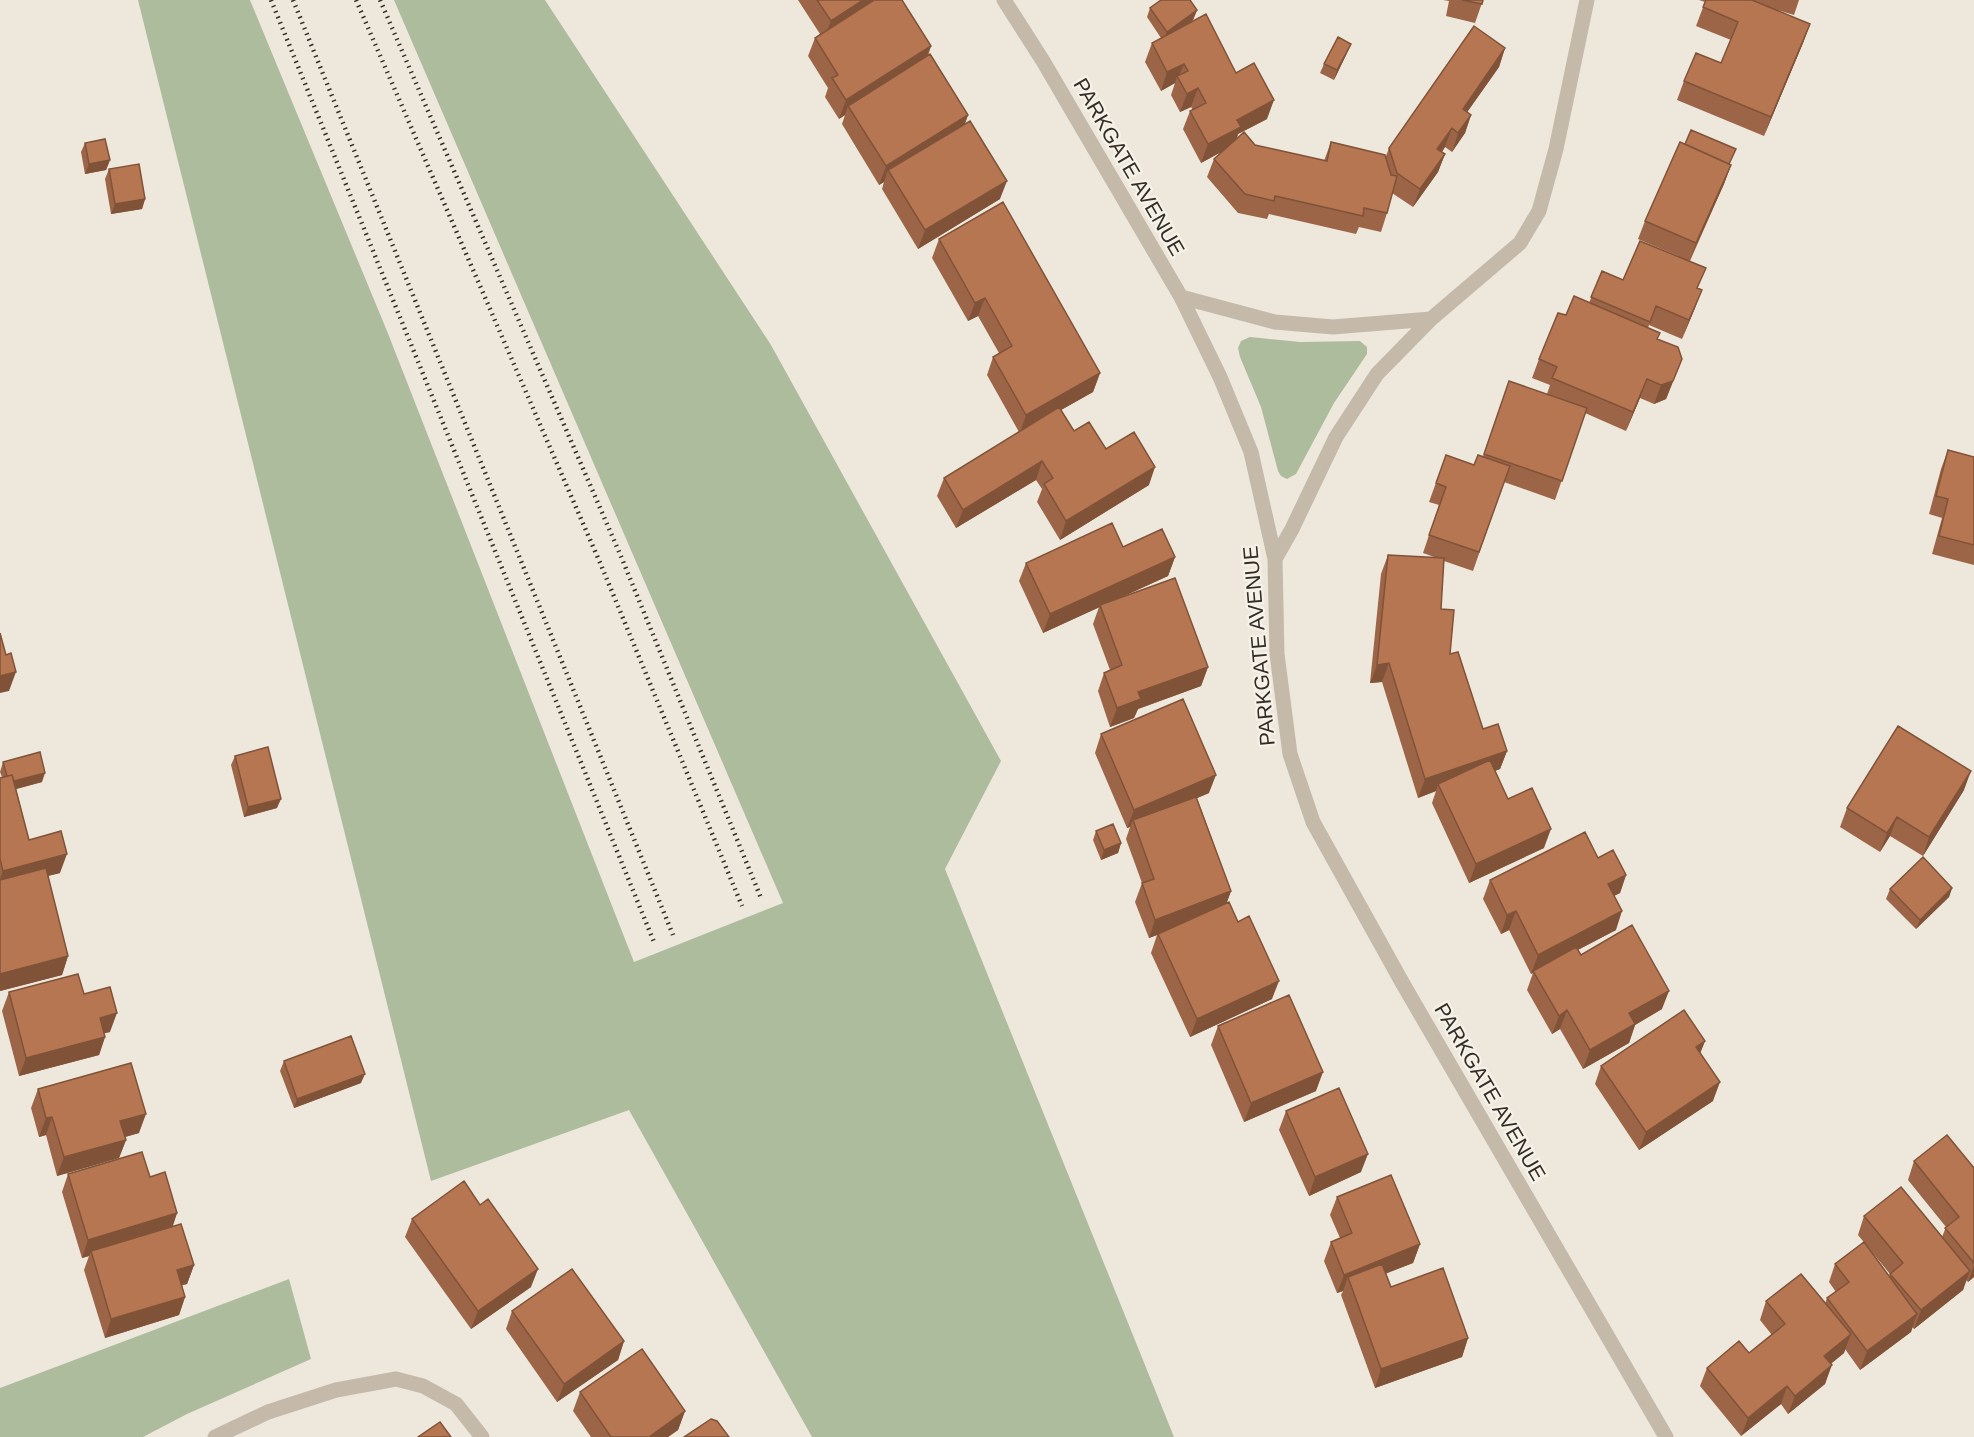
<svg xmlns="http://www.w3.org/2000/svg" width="1974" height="1437" font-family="Helvetica,sans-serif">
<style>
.green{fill:#aebc9e}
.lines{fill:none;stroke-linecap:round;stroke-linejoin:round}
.street{stroke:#c5b9aa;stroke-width:15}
.rail{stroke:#332d28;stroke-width:4.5;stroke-dasharray:1.5 4.5;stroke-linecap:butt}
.wall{fill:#9d6547}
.shaded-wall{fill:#805339}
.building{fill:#b77652;stroke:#805339;stroke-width:1.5}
.labels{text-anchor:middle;stroke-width:4.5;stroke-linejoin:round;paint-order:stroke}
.street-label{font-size:21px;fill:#332d28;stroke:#f7f2e8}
</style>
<rect width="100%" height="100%" fill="#eee8dc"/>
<path class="green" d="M138,0h112l137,331 247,631 149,-59 -389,-903h151l226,345 230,416 -56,108 229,568h-362l-183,-327 -198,71z
M1250,337l50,5 60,-1 7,6v7l-33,49 -38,71 -9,5 -6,-3 -3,-5 -17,-64 -21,-50 -2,-9 3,-7z
M289,1279l22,80 -124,55 -44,23h-143v-49z"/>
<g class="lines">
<path class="street" d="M1004,0l39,61 138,236 39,80 31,75 24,107 2,95 13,100 23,68 90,162 263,453
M1181,297l94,25 58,5 98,-8
M1275,559l17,-30 44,-92 41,-63 54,-55 89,-76 19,-32 17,-62 31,-149
M215,1437l53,-25 68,-22 60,-11 27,7 33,18 26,33"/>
<path class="rail" d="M271,0l383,942
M293,0l380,935
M356,0l245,565 141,341
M380,0l240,554 141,344"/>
</g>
<path class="wall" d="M798,0h104l29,46 -3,10 40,59 -3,9 35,75 -82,50 -36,-60 2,-7 -5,3 -37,-61 3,-9 -6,4 -14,-22 3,-9 -20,-32 7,-18 5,-4z
M1443,0h40l-8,23 -29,-7 3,-15z
M1699,0h100l-5,15 -20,-6 36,15 -7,19 -39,93 -87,-36 7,-19 37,-18 10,-23 -35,-14 9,-24z
M1150,8l47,2 -4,10 -7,5 50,48 31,46 -29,15 -1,5 18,6 69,16 7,-19 55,14 3,-8 116,-100 -6,19 -32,45 4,3 -6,18 -13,19 -7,-5 -3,5 3,2 -7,18 -25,35 -21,-14 -5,20 -6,19 -22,-5 -3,7 -87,-20 -2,5 -29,-6 -31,-36 7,-18 7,-7 -20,11 -18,-34 7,-18 3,-1 -2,-3 -11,5 -9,-17 4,-12 -14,8 -16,-29 7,-19 9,-5 -14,-21z
M1347,53l-13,27 -14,-7 4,-9z
M85,143l25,17 -4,10 -21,4 -4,-22z
M1730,164l1,1 -7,19 -34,77 8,28 -3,19 -13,31 -33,-14 -1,3 10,11 24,20 -16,40 -12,5 -14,-6 -14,33 -41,-18 -30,87 -51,-18 -31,89 -29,-10 -3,48 9,45 33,75 24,22 -7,18 -5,2 13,28 36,49 -75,35 -37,-80 4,-12 -18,7 -36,-116 -12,1 11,-109 7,-19 49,3 -14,-5 16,-48 -10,-3 17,-47 28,10 9,-9 26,-75 38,13 3,-9 -18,-7 7,-19 27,-44 23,-12 13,-32 21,9 55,-24 -40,-17 7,-18z
M109,169l36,30 -3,10 -31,5 -6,-35z
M939,239l161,134 -7,19 -32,18 13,21 32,18 43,36 -89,55 -23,-38 5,-13 -6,-9 -80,48 -19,-32 7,-18 75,-46 -32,-57 6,-18 6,-4 -21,-37 -10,5 -36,-63z
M1948,450l26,7v108l-42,-11 10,-36 -13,-4 12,-45z
M1175,557l-7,19 -55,25 95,66 -7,19 -63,23 -4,9 -24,9 -12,-36 6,-18 6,-3 -17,-46 6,-17 -56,26 -24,-52 7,-18z
M1101,734l108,59 -12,5 34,93 -4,11 45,97 -82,38 -39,-84 6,-18 -8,3 -14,-36 7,-19 -16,-44 4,-12 -3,1 -32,-75z
M235,756l42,52 -33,9 -13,-52z
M3,762l39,20 -26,7 13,51 31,33 -13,3 21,80 -6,19 -62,16v-213l2,-1 -2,-5z
M1964,790l-41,66 -33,-20 -10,16 -40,-25 7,-19z
M1096,831l25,12 -3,10 -17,7 -8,-20z
M1598,858l28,17 -6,18 -6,3 2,34 -38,20 3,5 81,54 -27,16 -6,18 -46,26 -23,-40 -8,5 -25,-44 6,-17 -2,1 -22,-44 -8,4 -18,-35 7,-19z
M1952,888l-3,9 -33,32 -30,-30 4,-10z
M9,992l75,2 26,38 -6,1 1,4 -6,18 -80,21 -17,-65z
M1218,1026l98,65 -72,31 -33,-77z
M1705,1041l-5,12 13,48 -74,49 -44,-66 6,-18z
M284,1061l77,22 -67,25 -14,-37z
M38,1089l101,44 -14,4 1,3 -7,18 -62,18 -11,-41 -7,2 -8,-29z
M1286,1111l75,61 -52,24 -30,-66z
M1914,1161l60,7v109l-6,5 -2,-2 -3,10 -49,39 -2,-2 -1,5 -51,38 -15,-21 -1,4 -13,11 -6,20 -37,30 -7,-10 -40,32 -41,-50 7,-18 42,-15 23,-18 -12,-15 6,-19 59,3 2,-6 9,-6 -7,-10 6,-18 54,13 1,-3 -32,-39 6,-19 78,21 4,-10 -38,-47z
M68,1174l82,3 27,36 -5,14 22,38 -7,19 -5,1 3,12 -6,18 -74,23 -21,-68 5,-14 -7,2 -20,-66z
M1337,1197l83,47 -7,19 -27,10 5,14 77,51 -6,19 -87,31 -34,-93 2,-4 -6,2 -13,-32 7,-19 9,-4 -10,-23z
M412,1219l119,68 -60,42 -66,-92z
M512,1311l112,30 -6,19 -61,42 -51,-73z
M580,1392l105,19 -7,19 -10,7h-77l-18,-26z"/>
<path class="shaded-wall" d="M863,0h21l-60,39 7,-18z
M1197,10l-4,10 -30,21 4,-9z
M1810,24l-7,19 -39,93 7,-19z
M1351,44l-4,9 -13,27 3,-10z
M931,46l-7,18 -76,42 -3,9 -6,4 7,-19z
M1505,48l-6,19 -43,61 7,-19z
M1184,64l-6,14 -1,-2 -2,7 -14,8 6,-19z
M1198,88l-7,19 -11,5 7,-18z
M1274,100l-7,19 -29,15 -4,11 -33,18 7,-19 29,-24z
M968,115l-7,18 -73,37 -4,12 -5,3 7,-19z
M1471,115l-6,18 -13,19 6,-19z
M1452,128l-7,19 -14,21 6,-19z
M1445,154l-7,18 -25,35 7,-18z
M110,160l-4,10 -21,4 4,-10z
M1731,165l-7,19 -35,77 7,-18z
M1007,181l-7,18 -82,50 7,-19z
M145,199l-3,10 -31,5 4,-10z
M1702,290l-7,18 -13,31 7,-19z
M985,298l-7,18 -10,5 7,-18z
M1682,359l-16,40 -12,5 7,-19z
M1100,373l-7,19 -73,41 6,-18z
M1647,379l-7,19 -14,33 7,-19z
M1042,461l-6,19 -80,48 7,-18z
M1155,467l-6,18 -89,55 6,-19z
M1175,557l-7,19 -125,57 7,-19z
M1389,663l-7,19 -12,1 7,-18z
M1208,667l-7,19 -63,23 -4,9 -24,9 7,-19 21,-16z
M16,672l-7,19 -9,2v-17z
M1507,751l-7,18 -59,21 -3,-6 -2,7 -18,7 7,-19z
M1971,771l-7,19 -41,66 6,-19z
M45,773l-3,9 -37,10 4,-10z
M1216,775l-7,18 -75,32 -1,-5 -3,7 -3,1 7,-18z
M281,799l-4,9 -33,9 4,-10z
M1897,817l-7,19 -10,16 7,-19z
M1551,829l-7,19 -75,35 7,-19z
M1121,843l-3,10 -17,7 3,-10z
M67,854l-7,19 -60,15v-9l3,-8z
M1626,875l-6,18 -19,9 7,-18z
M1952,888l-3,9 -33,32 4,-9z
M1231,891l-7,19 -75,28 6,-18z
M1516,911l-7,19 -8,4 6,-19z
M1622,911l-6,19 -85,44 7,-19z
M68,956l-6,19 -62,16v-17z
M1279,981l-7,18 -82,38 7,-18z
M1669,991l-7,18 -27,16 -6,18 -46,26 7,-19 39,-37z
M1567,1010l-7,19 -8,5 7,-18z
M117,1013l-7,19 -17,4 7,-18z
M105,1037l-6,18 -80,21 7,-18z
M1705,1041l-7,18 -2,-12z
M1323,1072l-7,19 -72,31 7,-19z
M365,1074l-4,9 -67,25 3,-9z
M1720,1082l-7,19 -74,49 7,-18z
M146,1114l-7,19 -25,7 6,-19z
M52,1117l-6,18 -7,2 7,-19z
M126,1140l-7,18 -62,18 7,-19z
M1368,1154l-7,18 -52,24 6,-19z
M177,1213l-6,19 -80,19 -2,5 -7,2 6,-18z
M1420,1244l-7,19 -61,24 -4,-10 -5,14 -6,2 7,-18z
M194,1265l-7,19 -16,4 6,-18z
M1974,1265v12l-6,5z
M538,1269l-7,18 -60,42 7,-18z
M1970,1271l-7,19 -49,39 7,-19z
M185,1297l-6,18 -74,23 6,-19z
M1917,1314l-6,18 -51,38 7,-19z
M1851,1334l-7,19 -27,21 7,-18z
M1468,1338l-6,19 -87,31 6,-19z
M624,1341l-6,19 -61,42 7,-18z
M1832,1365l-7,19 -37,30 7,-18z
M1787,1386l-6,18 -40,32 7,-18z
M685,1411l-7,19 -10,7h-19z"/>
<path class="building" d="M817,0h46l-32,21z
M874,0h28l29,46 -85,54 -14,-22 6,-3 -23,-37z
M1161,0h29l7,10 -30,22 -17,-24z
M1462,0h21l-1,4z
M1706,0h46l58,24 -39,93 -87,-36 12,-28 25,10 17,-41 -35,-15z
M1206,14l30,59 18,-10 20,37 -37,20 4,7 -33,17 -18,-33 16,-8 -8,-15 -11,6 -10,-18 11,-5 -4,-7 -17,8 -15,-29z
M1474,26l31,22 -42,61 8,6 -13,18 -6,-5 -15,21 8,5 -25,35 -23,-16 -8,-25z
M1338,37l13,7 -14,26 -13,-6z
M930,54l38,61 -82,51 -38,-60z
M970,121l37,60 -82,49 -37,-60z
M1691,130l45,19 -7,15 -44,-20z
M1244,132l11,13 72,16 4,-19 54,13 6,20 6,1 -10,37 -23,-5 -1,8 -88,-20 -1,5 -29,-7 -31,-35z
M105,139l5,21 -21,4 -4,-21z
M1680,142l51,23 -35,78 -51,-22z
M139,164l6,35 -30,5 -6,-35z
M1003,202l97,171 -74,42 -33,-58 19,-11 -27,-48 -10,5 -36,-64z
M1640,241l66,27 -9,20 5,2 -13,30 -33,-14 -6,16 -59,-25 11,-26 21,9z
M1574,296l86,37 -3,6 21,8 4,12 -9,22 -12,4 -14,-6 -14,33 -81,-34 5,-11 -18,-8 19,-46 8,2z
M1509,381l78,27 -25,73 -78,-27z
M1059,407l15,24 15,-9 17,27 28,-17 21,35 -89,54 -22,-37 9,-6 -11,-17 -79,49 -19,-32z
M1948,450l26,7v88l-35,-9 9,-37 -12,-3z
M1446,455l28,10 4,-10 32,11 -31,86 -50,-17 17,-48 -10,-4z
M1112,523l11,24 39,-18 13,28 -125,57 -24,-51z
M1388,555l56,3 -3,51 13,1 -4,44 8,-2 25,77 15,-5 9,27 -82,28 -36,-116 -12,2z
M1175,578l33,89 -70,25 3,7 -24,9 -13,-35 18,-8 -22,-60z
M0,633l6,22 5,-2 5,19 -16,4z
M1183,699l33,76 -82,35 -33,-76z
M1898,726l73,45 -42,66 -32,-20 -10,16 -40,-25z
M268,747l13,52 -33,8 -13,-51z
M40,752l5,21 -31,8 -2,-6 -5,1 -4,-14z
M1490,760l18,39 24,-11 19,41 -75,35 -38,-80z
M12,775l17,65 32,-9 6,23 -64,17 -3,-12v-81z
M1196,797l35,94 -76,29 -13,-37 12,-4 -21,-59z
M1113,824l8,19 -17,7 -8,-19z
M1585,832l13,26 15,-8 13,25 -18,9 14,27 -84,44 -22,-44 -9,4 -17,-35z
M1923,857l29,31 -32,32 -30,-31z
M46,868l22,88 -68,18v-94z
M1229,902l9,20 11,-6 30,65 -82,38 -39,-85z
M1632,925l37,66 -40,22 6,11 -45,26 -23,-40 -8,6 -26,-45 43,-24 5,8z
M78,974l6,20 26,-7 7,26 -17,5 5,19 -79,21 -17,-66z
M1289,995l34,77 -72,31 -33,-77z
M1684,1010l21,31 -9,6 24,35 -74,50 -45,-66z
M351,1036l14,38 -68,25 -13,-38z
M131,1063l15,51 -26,7 6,19 -62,17 -12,-40 -6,1 -8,-29z
M1339,1088l29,66 -53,23 -29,-66z
M1947,1135l27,33v95l-29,-35 14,-11 -45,-56z
M142,1152l8,25 15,-5 12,41 -89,27 -20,-66z
M1391,1175l29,69 -76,31 -13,-33 21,-9 -15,-36z
M464,1181l16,24 8,-6 50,70 -60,42 -66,-92z
M1901,1187l69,84 -49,39 -31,-36 13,-11 -39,-47z
M181,1224l13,41 -17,5 8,27 -74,22 -20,-68z
M1864,1242l53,72 -50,37 -40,-53 22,-16 -14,-18z
M1382,1264l9,23 52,-19 25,70 -87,31 -33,-92z
M572,1269l52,72 -60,43 -52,-73z
M1801,1274l50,60 -27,22 8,9 -37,31 -8,-10 -39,32 -41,-50 32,-27 10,12 36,-29 -19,-23z
M642,1349l43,62 -36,26h-38l-31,-45z
M711,1419l6,2 12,16h-45z
M440,1422l11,15h-33z"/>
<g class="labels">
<g class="street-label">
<text transform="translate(1129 167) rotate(60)" y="7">PARKGATE AVENUE</text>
<text transform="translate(1259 646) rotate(-95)" y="7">PARKGATE AVENUE</text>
<text transform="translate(1490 1092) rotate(60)" y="7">PARKGATE AVENUE</text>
</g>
</g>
</svg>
